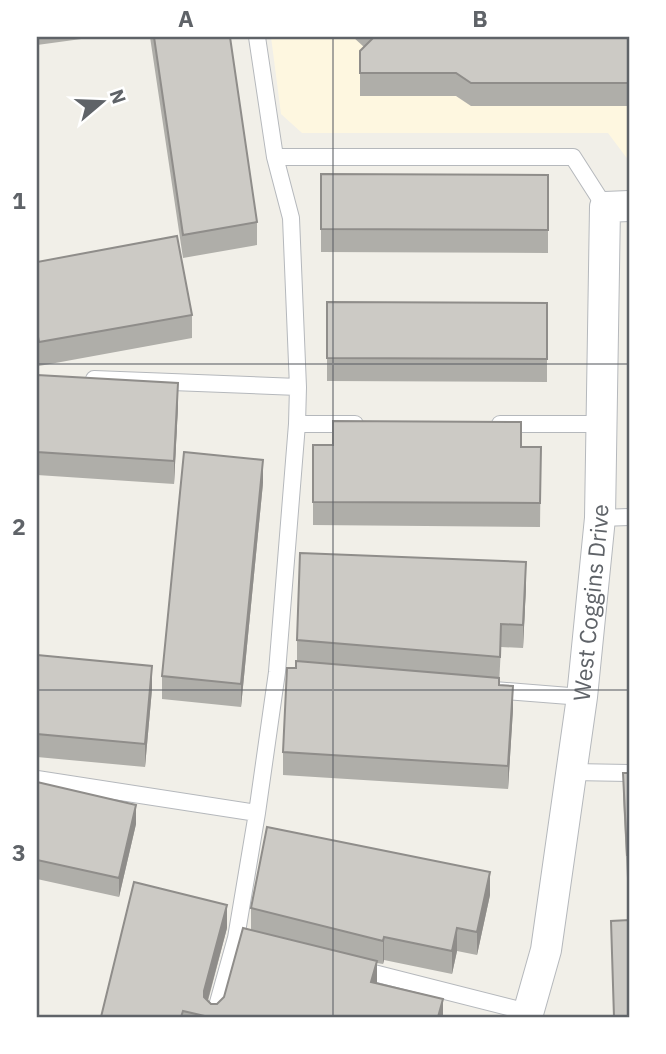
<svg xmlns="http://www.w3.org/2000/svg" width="666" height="1054" font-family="'IBM Plex Sans',sans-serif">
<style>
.commercial{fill:#fef7e0}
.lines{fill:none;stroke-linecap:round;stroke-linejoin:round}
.lane-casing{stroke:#b5b8bc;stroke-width:18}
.street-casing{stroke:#b5b8bc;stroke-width:32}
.lane{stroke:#fff;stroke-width:16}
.street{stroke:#fff;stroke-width:30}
.wall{fill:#afaea9}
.shaded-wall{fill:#8f8d8a}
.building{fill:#cccac5;stroke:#8f8d8a;stroke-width:2}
.grid{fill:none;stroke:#5f6368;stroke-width:2;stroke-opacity:0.55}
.labels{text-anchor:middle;stroke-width:5;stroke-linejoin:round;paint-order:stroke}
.street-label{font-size:23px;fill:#5f6368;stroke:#fff}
.neatline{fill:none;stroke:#5f6368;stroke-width:2.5}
.grid-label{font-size:23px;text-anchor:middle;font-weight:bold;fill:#5f6368}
</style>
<rect width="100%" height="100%" fill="#f1efe8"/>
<path class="commercial" d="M271,37h358v124l-21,-28h-306l-21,-19z"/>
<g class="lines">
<g class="lane-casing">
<path id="lane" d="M275,157h298l32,50
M94,379l204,8
M297,424h58
M500,424h103
M600,518l29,-1
M494,690l88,7
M572,772l57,1
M37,779l220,34
M358,969l170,43
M214,1017l22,-79 21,-125 20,-141 20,-248 1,-37 -7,-169 -16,-61 -18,-120"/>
</g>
<g class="street-casing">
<g id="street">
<path id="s1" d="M527,1017l19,-67 36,-253 18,-179 5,-311 24,-1"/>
</g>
</g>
<use href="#lane" class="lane"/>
<use href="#street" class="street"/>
</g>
<path class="wall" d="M37,37h59l-59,8z
M150,37h80l27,185v23l-74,13z
M353,37h276v69h-158l-15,-10h-96v-45l4,-4z
M321,174l227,1v78l-227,-1z
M37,262l155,53v23l-153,28 -2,-11z
M327,302l220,1v79l-220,-1z
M37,375l141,31 -4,78 -137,-9z
M313,445l228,2 -1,80 -227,-2z
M263,483l-22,224 -79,-8v-23z
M526,586l-3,62 -22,-1 -2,38 14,24 -5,80 -225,-14v-23l14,-91v-21z
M37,655l115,34 -7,78 -108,-10z
M623,773h6v105h-2l-4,-81z
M37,782l99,42 -17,73 -82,-18z
M490,895l-13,60 -20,-4 -5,23 -68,-14 -1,4 -6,-1v20l66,34h-342l126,-89 -19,73 3,3h6l7,-7 27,-67v-22z"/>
<path class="shaded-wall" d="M178,383v23l-4,78v-23z
M263,460v23l-22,224v-23z
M526,562v24l-3,62v-23z
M152,666v23l-7,78v-23z
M513,686v23l-5,80v-23z
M136,805v19l-17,73v-19z
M490,872v23l-13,60v-23z
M227,905v23l-23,86v-23z
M457,928v23l-5,23v-23z
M384,937v23l-1,4v-23z
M377,961v24l-6,-3z
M443,999v18h-5z"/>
<path class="building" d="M154,37h76l27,185 -74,13z
M374,37h255v46h-158l-15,-10h-96v-22z
M321,174l227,1v55l-227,-1z
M177,236l15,79 -153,27 -2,-10v-70z
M327,302l220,1v56l-220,-1z
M37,375l141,8 -4,78 -137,-9z
M333,421l188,1v25h20l-1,56 -227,-1v-57h20z
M184,452l79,8 -22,224 -79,-8z
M300,553l226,9 -3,63 -22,-1 -1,33 -203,-17z
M37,655l115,11 -7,78 -108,-10z
M296,661l203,17v7l14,1 -5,80 -225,-14 4,-84h9z
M623,773h6v82h-2z
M37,782l99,23 -17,73 -82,-18z
M267,827l223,45 -13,60 -20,-4 -5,23 -68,-14 -1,4 -132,-33z
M134,882l93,23 -23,86v6l7,7h6l7,-7 19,-69 134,33 -6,21 72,17 -5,18h-229l-26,-6 -2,6h-80z
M629,920v97h-15l-3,-96z"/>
<path class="grid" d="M333,37v980M37,364h592M37,690h592"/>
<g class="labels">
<g class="street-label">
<text dy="8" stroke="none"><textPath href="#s1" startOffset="420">West Coggins Drive</textPath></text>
</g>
</g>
<rect width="666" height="1054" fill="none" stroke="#ffffff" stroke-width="77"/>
<g transform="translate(102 102) rotate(71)" stroke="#ffffff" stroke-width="5" paint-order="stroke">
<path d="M0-5L12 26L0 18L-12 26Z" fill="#5f6368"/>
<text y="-10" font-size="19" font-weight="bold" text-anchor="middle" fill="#5f6368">N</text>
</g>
<rect x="38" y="38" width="590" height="978" class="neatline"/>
<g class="grid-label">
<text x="186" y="27">A</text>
<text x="480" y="27">B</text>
<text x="19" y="209">1</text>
<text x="19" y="535">2</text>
<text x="19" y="861">3</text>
</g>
</svg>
